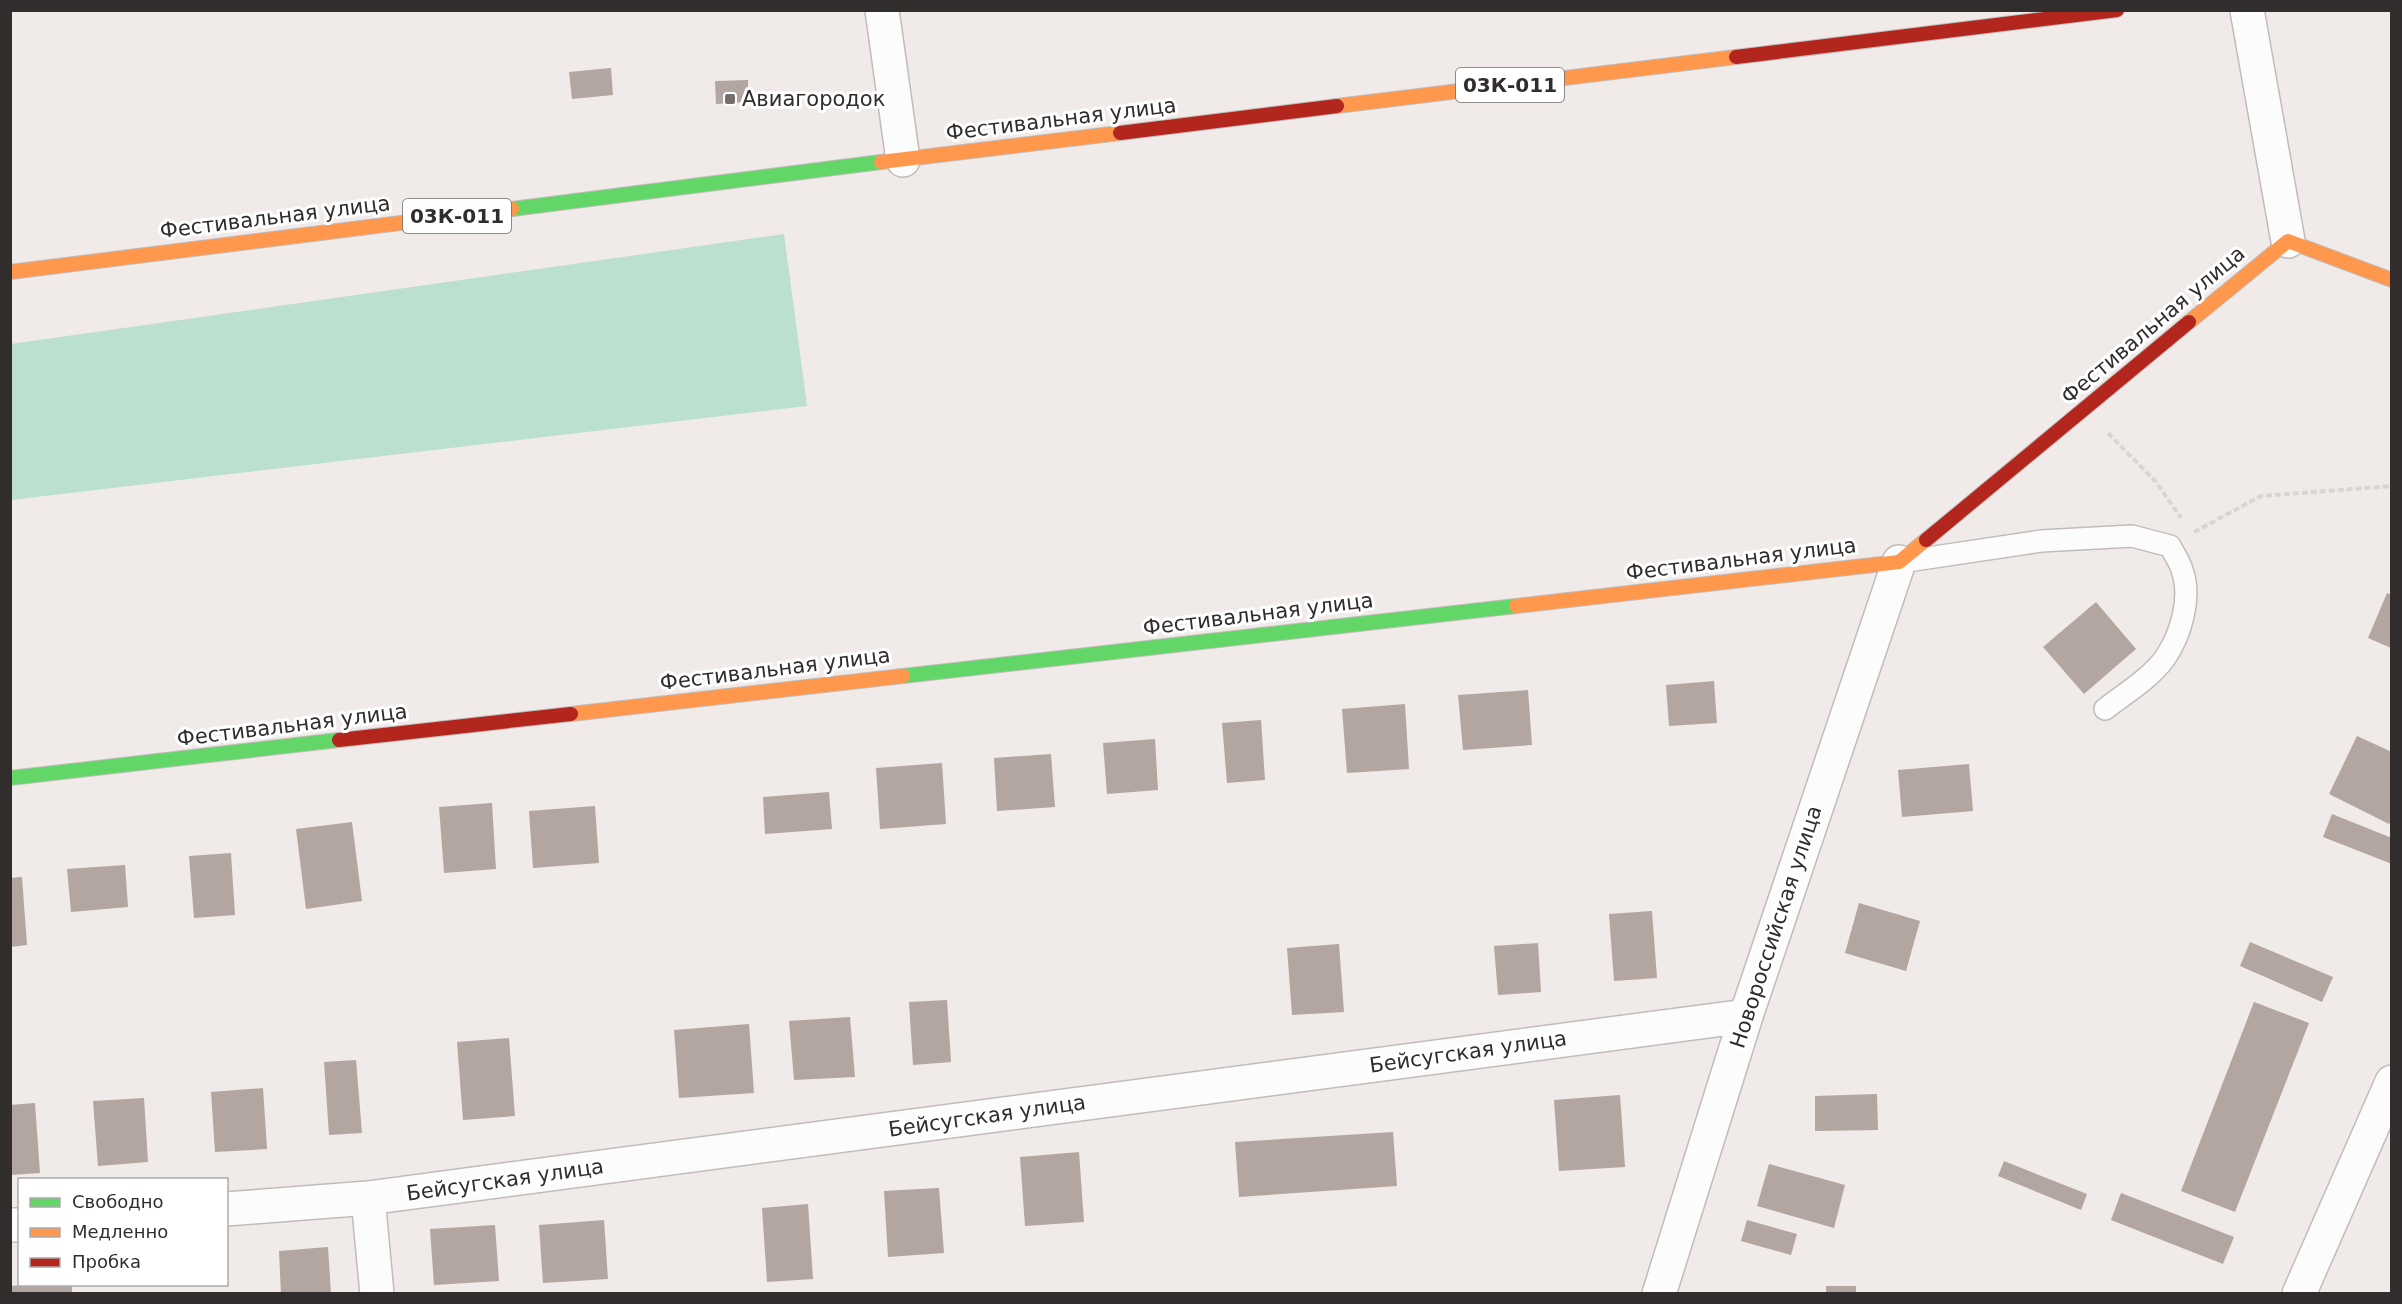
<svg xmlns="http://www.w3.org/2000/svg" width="2402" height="1304" font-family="'DejaVu Sans',sans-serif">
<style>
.green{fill:#bbe0cd}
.building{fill:#b3a59f}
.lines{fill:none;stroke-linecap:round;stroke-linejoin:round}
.lane-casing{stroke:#c1bcbb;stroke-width:24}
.street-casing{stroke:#c1bcbb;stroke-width:36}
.fast-casing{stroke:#c1bcbb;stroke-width:16}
.slow-casing{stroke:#c1bcbb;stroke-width:16}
.jam-casing{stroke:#c1bcbb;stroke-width:16}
.path{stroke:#d8d6d5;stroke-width:4;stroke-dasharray:6 3;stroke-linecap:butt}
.lane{stroke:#fdfcfc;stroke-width:21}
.street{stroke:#fdfcfc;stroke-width:33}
.fast{stroke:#63d668;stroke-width:14}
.slow{stroke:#ff974d;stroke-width:14}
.jam{stroke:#b3261e;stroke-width:14}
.poi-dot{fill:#746f6e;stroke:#fff;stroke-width:2}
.labels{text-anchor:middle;stroke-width:6;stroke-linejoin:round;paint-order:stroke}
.shield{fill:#fff;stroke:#6f6c6b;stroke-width:1.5}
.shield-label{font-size:20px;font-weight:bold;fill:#312d2c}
.poi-label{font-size:21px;fill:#312d2c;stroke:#fff;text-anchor:start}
.street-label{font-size:21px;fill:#312d2c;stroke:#fff}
</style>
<rect width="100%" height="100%" fill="#f0eae8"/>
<path class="green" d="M784,234l23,172 -796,94v-156z"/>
<path class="building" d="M611,68l2,27 -41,4 -3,-27z
M748,80v22l-32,2 -1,-23z
M2387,593l5,2 -1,53 -23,-10z
M2096,602l40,47 -52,45 -41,-47z
M1714,681l3,42 -48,3 -3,-41z
M1528,690l4,55 -69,5 -5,-55z
M1405,704l4,65 -62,4 -5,-64z
M1261,720l4,60 -38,3 -5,-60z
M2357,736l35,16v67l-3,5 -60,-30z
M1155,739l3,51 -51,4 -4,-51z
M1051,754l4,53 -58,4 -3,-53z
M942,763l4,61 -66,5 -4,-61z
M1969,764l4,47 -71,6 -4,-47z
M829,792l3,37 -67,5 -2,-37z
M492,803l4,66 -52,4 -5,-66z
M595,806l4,57 -66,5 -4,-57z
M2332,814l60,24v26l-69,-27z
M352,822l10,79 -56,8 -10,-80z
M231,853l4,62 -41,3 -5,-62z
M125,865l3,42 -57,5 -4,-43z
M22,877l5,68 -17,2v-69z
M1859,903l61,18 -14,50 -61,-18z
M1652,911l5,67 -43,3 -5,-67z
M2250,942l83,35 -11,25 -82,-36z
M1538,943l3,49 -43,3 -4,-49z
M1339,944l5,68 -52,3 -5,-67z
M947,1000l4,62 -38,3 -4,-63z
M2254,1002l55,21 -74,189 -54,-21z
M850,1017l5,60 -61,3 -5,-59z
M749,1024l5,69 -75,5 -5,-68z
M509,1038l6,78 -52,4 -6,-78z
M356,1060l6,73 -33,2 -5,-73z
M263,1088l4,61 -52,3 -4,-60z
M1877,1094l1,36 -63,1v-35z
M1620,1095l5,72 -66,4 -5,-71z
M144,1098l4,64 -50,4 -5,-65z
M35,1103l5,70 -30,2v-70z
M1393,1132l4,54 -158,11 -4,-55z
M1079,1152l5,70 -59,4 -5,-69z
M2004,1161l83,33 -6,16 -83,-34z
M1769,1164l76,21 -11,43 -77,-22z
M939,1188l5,65 -56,4 -4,-66z
M2121,1193l113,44 -11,27 -112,-44z
M808,1204l5,75 -46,3 -5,-74z
M604,1220l4,59 -65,4 -4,-58z
M1747,1220l50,14 -6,21 -50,-14z
M495,1225l4,56 -65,4 -4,-56z
M328,1247l3,47h-50l-2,-43z
M30,1284h42v10h-60l-1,-8z
M1826,1286h30v8h-30z"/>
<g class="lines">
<g class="lane-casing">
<path id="lane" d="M1901,562l140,-21 91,-5 38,10c4,8 10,16 12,24 10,27 -1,65 -17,88 -15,21 -41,36 -60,51"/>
</g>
<g class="street-casing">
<path id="street" d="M882,10l21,150
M2247,10l41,231
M368,1198l9,96
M226,1209l142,-11 1378,-182
M10,1225h10
M1659,1294l87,-278 153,-454
M2299,1294l93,-212"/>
</g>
<g class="fast-casing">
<path id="fast" d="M512,209l369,-47
M903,676l613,-70
M10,778l329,-38"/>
</g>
<g class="slow-casing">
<path id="slow" d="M1337,106l399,-49
M881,162l239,-29
M10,272l502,-63
M2189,322l99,-81 104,39
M1516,606l383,-44 27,-22
M571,714l332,-38"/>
</g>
<g class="jam-casing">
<path id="jam" d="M1736,57l381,-47
M1120,133l217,-27
M1926,540l263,-218
M339,740l232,-26"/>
</g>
<path class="path" d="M2108,433l48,49 25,36
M2194,532l67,-36 131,-10"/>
<use href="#lane" class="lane"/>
<use href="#street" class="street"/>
<use href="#fast" class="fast"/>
<use href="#slow" class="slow"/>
<use href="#jam" class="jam"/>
</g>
<rect class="poi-dot" x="724" y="93" width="12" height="12" rx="3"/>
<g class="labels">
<g class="shield">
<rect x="1456" y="68" width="108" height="34" rx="4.5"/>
<rect x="403" y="199" width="108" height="34" rx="4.5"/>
</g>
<g class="shield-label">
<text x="1510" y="92">03К-011</text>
<text x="457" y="223">03К-011</text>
</g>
<g class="poi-label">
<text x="742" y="106">Авиагородок</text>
</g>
<g class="street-label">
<text transform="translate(1061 119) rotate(-7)" y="7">Фестивальная улица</text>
<text transform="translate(275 217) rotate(-7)" y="7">Фестивальная улица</text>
<text transform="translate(2153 325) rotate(-40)" y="7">Фестивальная улица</text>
<text transform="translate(1741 559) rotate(-7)" y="7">Фестивальная улица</text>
<text transform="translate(1258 614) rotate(-7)" y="7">Фестивальная улица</text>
<text transform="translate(775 669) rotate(-7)" y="7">Фестивальная улица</text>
<text transform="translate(292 725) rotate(-7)" y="7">Фестивальная улица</text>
<text transform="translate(1776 927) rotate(-72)" y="7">Новороссийская улица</text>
<text transform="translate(1468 1052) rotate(-8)" y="7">Бейсугская улица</text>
<text transform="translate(987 1116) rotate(-8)" y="7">Бейсугская улица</text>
<text transform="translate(505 1180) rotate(-8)" y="7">Бейсугская улица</text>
</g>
</g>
<rect width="2402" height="1304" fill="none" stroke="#312d2c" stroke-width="24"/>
<rect x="18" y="1178" width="210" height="108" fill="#ffffff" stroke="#adabab" stroke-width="1.5"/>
<rect x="30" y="1198" width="30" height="9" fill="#63d668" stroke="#adabab" stroke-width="1.5"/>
<text x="72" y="1208" font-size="18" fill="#312d2c">Свободно</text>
<rect x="30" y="1228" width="30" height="9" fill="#ff974d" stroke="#adabab" stroke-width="1.5"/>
<text x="72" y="1238" font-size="18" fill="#312d2c">Медленно</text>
<rect x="30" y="1258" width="30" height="9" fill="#b3261e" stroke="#adabab" stroke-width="1.5"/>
<text x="72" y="1268" font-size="18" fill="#312d2c">Пробка</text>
</svg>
